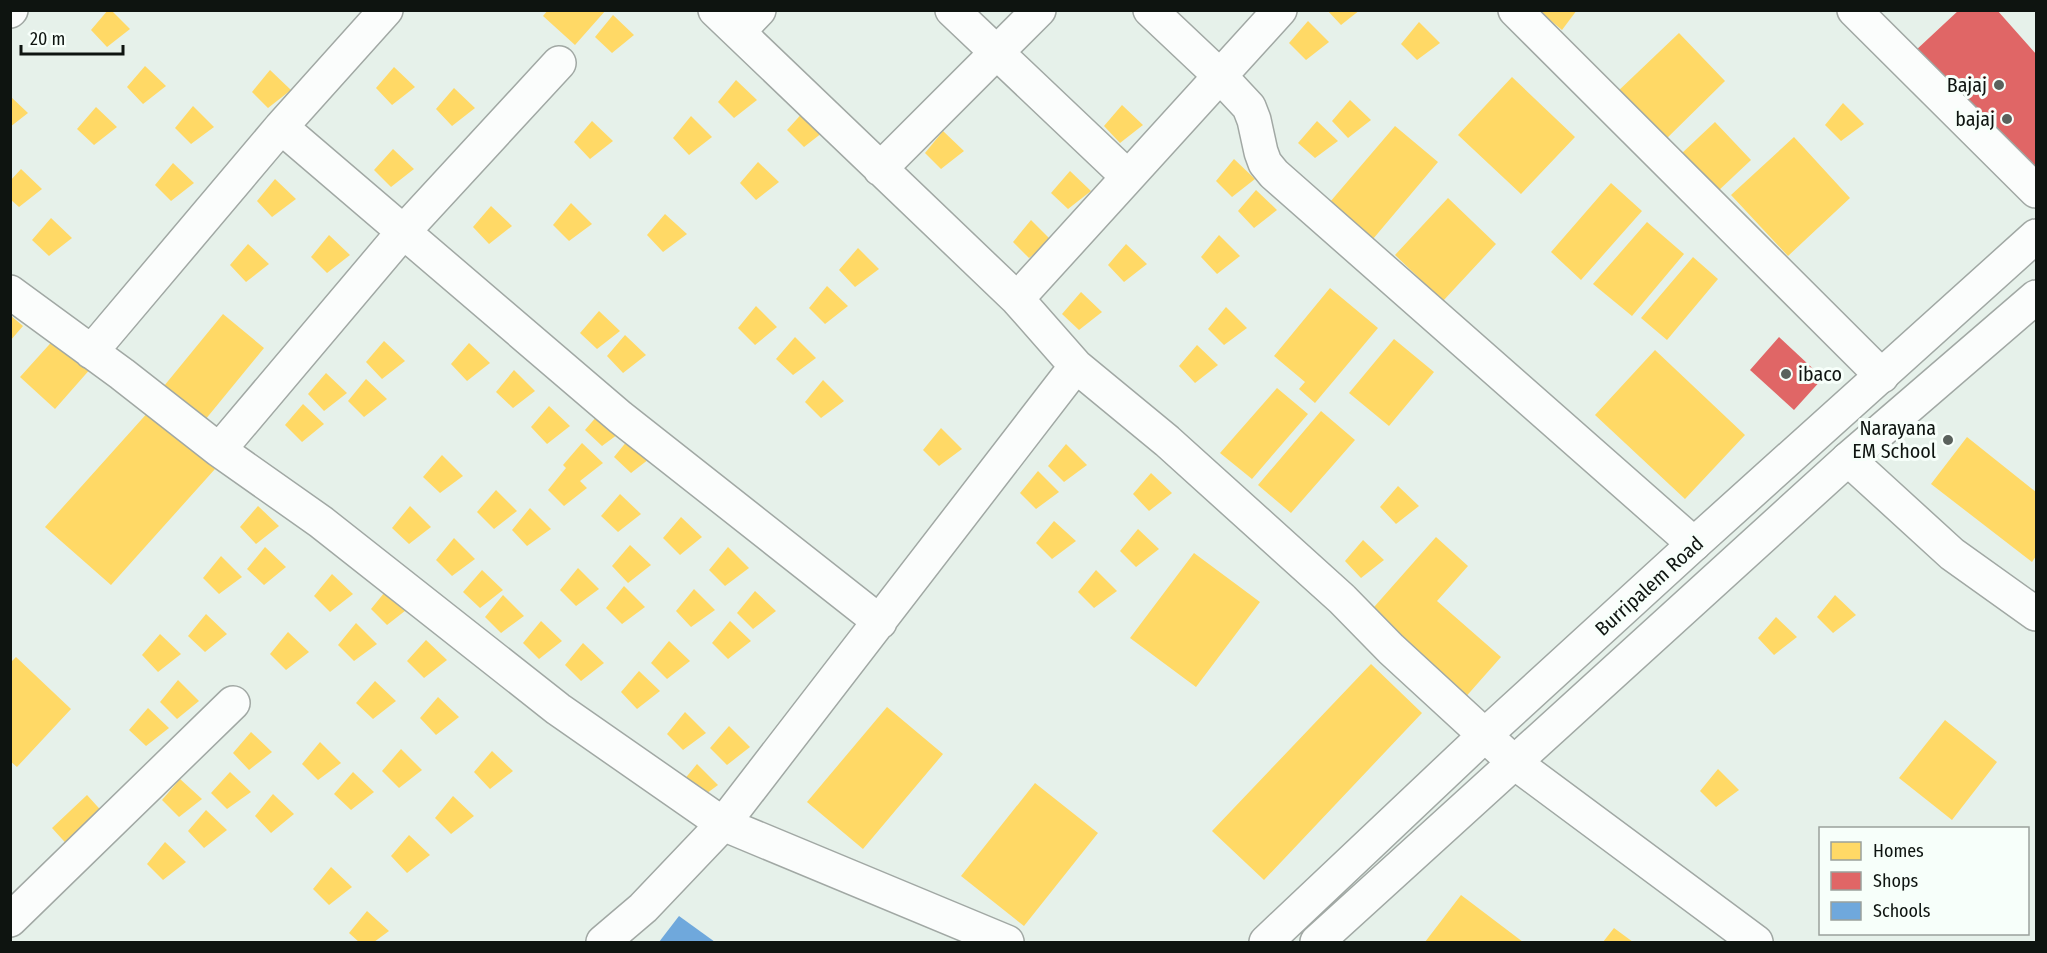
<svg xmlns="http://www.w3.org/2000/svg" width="2047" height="953" font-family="'Fira Sans Condensed',sans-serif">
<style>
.homes{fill:#ffd966}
.shops{fill:#e06666}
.schools{fill:#6fa8dc}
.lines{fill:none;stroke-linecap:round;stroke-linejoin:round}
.minor-casing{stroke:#a1a8a4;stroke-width:36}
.secondary-casing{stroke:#a1a8a4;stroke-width:36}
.minor{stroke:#fbfdfc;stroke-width:33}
.secondary{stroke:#fbfdfc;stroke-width:33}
.poi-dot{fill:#5a615c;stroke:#f7fffa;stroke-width:2}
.labels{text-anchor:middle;stroke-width:6;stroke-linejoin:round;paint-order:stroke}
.poi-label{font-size:20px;fill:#0e1410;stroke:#f7fffa;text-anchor:end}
.street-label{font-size:20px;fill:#0e1410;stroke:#f7fffa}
</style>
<rect width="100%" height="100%" fill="#e6f1ea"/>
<path class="homes" d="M108,10h3l19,19 -23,18 -16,-17z
M548,10h58l-31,35 -32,-29z
M1327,10h33l-19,15z
M1538,10h39l-15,20z
M613,15l21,20 -22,18 -17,-16z
M1308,21l21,21 -23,18 -17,-17z
M1419,22l21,21 -23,17 -16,-16z
M1679,33l46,48 -63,62 -47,-49z
M145,66l21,20 -23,18 -16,-17z
M394,67l21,20 -23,18 -16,-17z
M270,70l21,20 -23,18 -16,-16z
M1512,77l63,60 -54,57 -63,-59z
M736,80l21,20 -23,18 -16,-16z
M454,88l21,20 -23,18 -16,-17z
M10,96l18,17 -18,14z
M1350,100l21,20 -23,18 -16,-17z
M1843,103l21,21 -23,17 -16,-16z
M1122,105l21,20 -23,18 -16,-17z
M193,106l21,21 -23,17 -16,-16z
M96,107l21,20 -23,18 -17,-16z
M806,109l21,20 -23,18 -17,-17z
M691,116l21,21 -23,18 -16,-17z
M592,121l21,20 -23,18 -16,-17z
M1317,121l21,20 -23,17 -17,-15z
M1715,122l36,38 -34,32 -36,-38z
M1395,126l43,36 -65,77 -43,-37z
M943,131l21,20 -23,18 -16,-16z
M1794,137l56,61 -62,58 -57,-61z
M393,149l21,20 -23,18 -17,-17z
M1234,159l21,20 -23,18 -16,-16z
M758,162l21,20 -23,18 -16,-17z
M173,163l21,20 -23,18 -16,-16z
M21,169l21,20 -23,18 -9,-8v-18z
M1070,171l21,20 -23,18 -17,-16z
M275,179l21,20 -24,18 -15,-16z
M1611,183l31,28 -61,69 -30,-28z
M1256,190l21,20 -23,18 -16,-17z
M1448,198l48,46 -53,57 -48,-46z
M571,203l21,21 -23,17 -16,-16z
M491,206l21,20 -23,18 -16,-17z
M665,214l22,20 -24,18 -16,-17z
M51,218l21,20 -23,18 -17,-16z
M1031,220l21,21 -23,17 -16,-16z
M1647,222l37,32 -52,62 -39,-32z
M329,235l21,20 -23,18 -16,-16z
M1219,235l21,21 -23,18 -16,-17z
M248,244l21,20 -23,18 -16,-17z
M1126,244l21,20 -23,18 -16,-17z
M858,248l21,21 -24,18 -16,-17z
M1693,257l25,22 -51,61 -26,-22z
M827,286l21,20 -23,18 -16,-16z
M1330,288l48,40 -63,75 -16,-14 6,-7 -31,-26z
M1081,292l21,20 -23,18 -17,-16z
M756,306l21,21 -22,18 -17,-17z
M1226,307l21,21 -23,17 -16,-16z
M599,311l21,20 -23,18 -17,-16z
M223,314l41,34 -59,72 -41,-34z
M10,315l13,11 -13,15z
M625,335l21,20 -23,18 -16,-17z
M57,336l35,31 -37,42 -35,-32z
M795,337l21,21 -23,17 -17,-16z
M1394,339l40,33 -45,54 -40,-33z
M384,341l21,20 -23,18 -16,-17z
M469,343l21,20 -23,18 -16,-17z
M1197,345l21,20 -23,18 -16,-17z
M1655,350l90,85 -60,64 -90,-84z
M514,370l21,21 -22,17 -17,-16z
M326,373l21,20 -23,18 -16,-17z
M366,379l21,20 -23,18 -16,-16z
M823,380l21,21 -23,17 -16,-16z
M1277,388l31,26 -56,65 -32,-26z
M303,404l21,20 -22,18 -17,-17z
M549,406l21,20 -23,18 -16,-17z
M604,408l21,21 -23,17 -17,-16z
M150,410l65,59 -104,116 -66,-58z
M1321,411l34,29 -64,73 -33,-28z
M941,428l21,21 -23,17 -16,-16z
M632,435l21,21 -22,17 -17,-16z
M1967,437l69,55v64l-4,6 -101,-78z
M582,443l21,20 -23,18 7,7 -23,18 -16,-16 18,-22 -3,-3z
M1066,444l21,21 -23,17 -16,-16z
M442,455l21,21 -23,17 -17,-16z
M1038,471l21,21 -23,17 -16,-16z
M1151,473l21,20 -23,18 -16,-17z
M1398,486l21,20 -23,18 -16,-17z
M496,490l21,21 -23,18 -17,-17z
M620,494l21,20 -23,18 -17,-16z
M258,506l21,20 -23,18 -16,-17z
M410,506l21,21 -22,17 -17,-16z
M530,508l21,21 -24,17 -15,-16z
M681,517l21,20 -22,18 -17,-17z
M1054,521l22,20 -24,18 -16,-16z
M1138,529l21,20 -23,18 -16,-16z
M1436,537l32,29 -31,35 64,56 -38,43 -96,-85z
M454,538l21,21 -23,17 -16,-16z
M1363,540l21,20 -23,18 -16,-17z
M630,545l21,20 -23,18 -16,-17z
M265,547l21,20 -22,18 -17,-16z
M728,547l21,21 -24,18 -16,-16z
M1194,553l66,49 -64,85 -66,-49z
M221,556l21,21 -23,17 -16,-16z
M578,568l21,21 -23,17 -16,-16z
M482,570l21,20 -23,18 -17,-16z
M1096,570l21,21 -23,17 -16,-16z
M332,574l21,20 -23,18 -16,-16z
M624,586l21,21 -23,17 -16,-16z
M389,587l21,20 -23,18 -16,-16z
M694,589l21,21 -24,17 -15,-16z
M755,591l21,20 -23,18 -16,-16z
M503,595l21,21 -23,17 -16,-16z
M1835,595l21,20 -23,18 -16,-16z
M206,614l21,20 -22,18 -17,-16z
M1776,617l21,20 -23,18 -16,-17z
M541,621l21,20 -23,18 -16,-16z
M730,621l21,20 -23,18 -16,-16z
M356,623l21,21 -23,17 -16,-16z
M288,632l21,20 -23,18 -16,-16z
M160,634l21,20 -23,18 -16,-17z
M426,640l21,20 -23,18 -17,-17z
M669,641l21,20 -23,18 -16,-16z
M583,643l21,20 -23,18 -16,-16z
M16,657l55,52 -54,58 -7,-6v-98z
M1371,664l51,49 -158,167 -52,-49z
M639,671l21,20 -23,18 -16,-17z
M178,680l21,21 -22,18 -17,-17z
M375,681l21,20 -23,18 -17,-16z
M438,697l21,20 -23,18 -16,-17z
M887,707l56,47 -80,95 -56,-47z
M148,708l21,20 -23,18 -17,-16z
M685,712l21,21 -23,17 -16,-16z
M1945,720l52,42 -45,58 -53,-42z
M729,726l21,21 -23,18 -17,-17z
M251,732l21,20 -23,18 -16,-17z
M320,742l21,21 -23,17 -16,-16z
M401,749l21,21 -23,18 -17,-17z
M492,751l21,20 -23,18 -16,-17z
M697,764l21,21 -23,17 -16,-16z
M1718,769l21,21 -23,17 -16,-16z
M230,772l21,20 -24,17 -16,-16z
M353,772l21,20 -23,18 -17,-16z
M180,779l22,20 -23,18 -17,-17z
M1035,783l63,50 -74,93 -63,-50z
M273,794l21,20 -23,19 -16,-17z
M87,795l20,22 -35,33 -20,-22z
M453,796l21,20 -23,18 -16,-16z
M206,810l21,20 -23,18 -16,-17z
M409,835l21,20 -23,18 -16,-17z
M165,842l21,20 -23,18 -16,-16z
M331,867l21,20 -23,18 -16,-16z
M1461,895l62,47h-98z
M367,911l22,20 -15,11h-15l-10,-9z
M1614,928l19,14h-30z"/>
<path class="shops" d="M1959,10h38l39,44v130l-121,-133z
M1779,337l44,41 -29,32 -44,-40z"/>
<path class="schools" d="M679,916l36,26h-56z"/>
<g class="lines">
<g class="minor-casing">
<path id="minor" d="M715,10l302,289 59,67 91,75 175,158 49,50 124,114 241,179
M952,10l176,167
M1150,10l70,66 29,31 5,13 7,32 4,11 9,11 420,370
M1515,10l367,366
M1854,10l182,181
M10,11l1,-1
M738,32l21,-22
M281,127l339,290 260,205
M880,169l159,-159
M10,292l112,82 97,76 102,72 237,187 165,115 284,118
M1017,299l263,-289
M91,352l190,-225 105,-117
M219,450l185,-219 155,-168
M1848,459l104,95 84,60
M10,920l223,-217
M603,942l40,-34 80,-84 353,-458"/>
</g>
<g class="secondary-casing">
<path id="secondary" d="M1266,942l219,-207 209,-191 342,-308
M1317,942l531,-483 188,-162"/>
</g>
<use href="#minor" class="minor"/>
<use href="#secondary" class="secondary"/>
</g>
<g class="poi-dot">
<circle cx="1999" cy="85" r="6"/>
<circle cx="2007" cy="119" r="6"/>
<circle cx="1786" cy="374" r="6"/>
<circle cx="1948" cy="440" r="6"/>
</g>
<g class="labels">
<g class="poi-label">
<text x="1987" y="92">Bajaj</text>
<text x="1995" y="126">bajaj</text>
<text x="1798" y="381" text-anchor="start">ibaco</text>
<text x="1936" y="435">Narayana<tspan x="1936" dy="23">EM School</tspan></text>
</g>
<g class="street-label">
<text transform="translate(1649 586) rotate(-42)" y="7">Burripalem Road</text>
</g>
</g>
<rect width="2047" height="953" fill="none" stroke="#0e1410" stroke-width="24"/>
<rect x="1819" y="827" width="210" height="108" fill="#f7fffa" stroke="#9aa19c" stroke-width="1.5"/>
<rect x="1831" y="842" width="30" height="18" fill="#ffd966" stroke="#9aa19c" stroke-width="1.5"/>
<text x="1873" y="857" font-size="18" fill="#0e1410">Homes</text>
<rect x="1831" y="872" width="30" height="18" fill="#e06666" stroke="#9aa19c" stroke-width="1.5"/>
<text x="1873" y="887" font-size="18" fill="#0e1410">Shops</text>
<rect x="1831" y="902" width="30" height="18" fill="#6fa8dc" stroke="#9aa19c" stroke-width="1.5"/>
<text x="1873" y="917" font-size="18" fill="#0e1410">Schools</text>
<path d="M21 45v9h102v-9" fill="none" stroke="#0e1410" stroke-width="3"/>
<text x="30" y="45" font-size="18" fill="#0e1410" stroke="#f7fffa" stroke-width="4.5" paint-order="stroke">20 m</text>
</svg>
